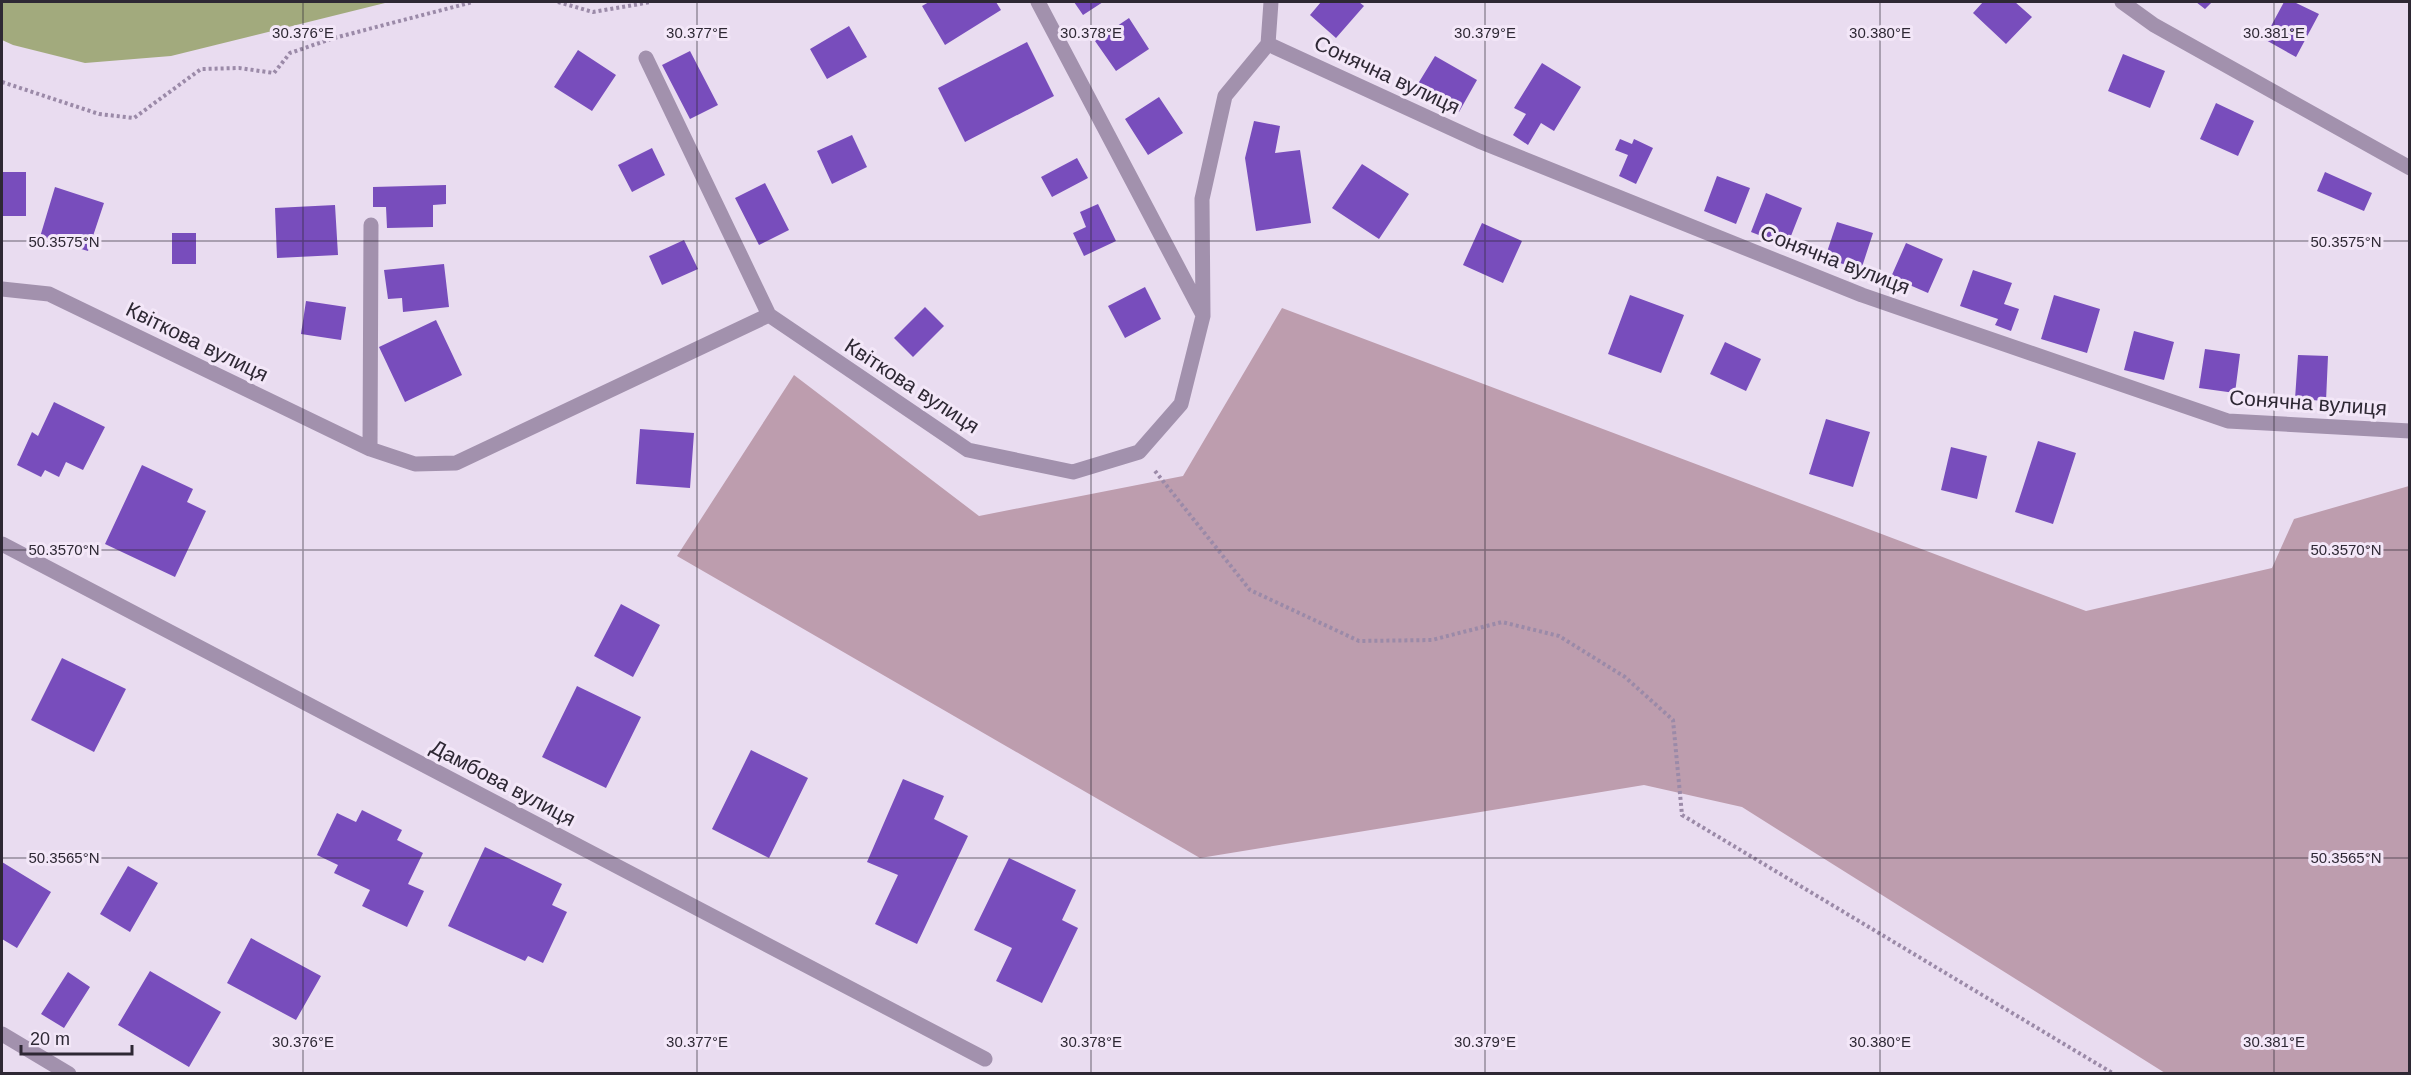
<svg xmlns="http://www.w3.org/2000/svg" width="2411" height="1075" font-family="Helvetica,sans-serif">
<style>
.green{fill:#bd9dae}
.water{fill:#a2aa7d}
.building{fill:#784dbc}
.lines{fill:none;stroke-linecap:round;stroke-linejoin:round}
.path{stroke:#9b8aa8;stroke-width:4;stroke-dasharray:3 3;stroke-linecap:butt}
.minor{stroke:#a291ad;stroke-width:15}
.ticks{fill:none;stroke:#2e2834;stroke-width:1.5;stroke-opacity:0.45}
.labels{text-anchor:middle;stroke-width:6;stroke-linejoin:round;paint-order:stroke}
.street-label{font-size:21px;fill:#2e2834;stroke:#f3e7f8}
.ticks-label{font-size:15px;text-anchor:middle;fill:#2e2834;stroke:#f3e7f8;stroke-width:6;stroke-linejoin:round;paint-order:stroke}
</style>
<rect width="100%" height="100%" fill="#e9dcf0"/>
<path class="green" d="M1282,308l804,303 186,-43 22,-49 115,-33v587h-244l-423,-266 -98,-22 -444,73 -523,-302 117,-181 185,141 204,-40z"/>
<path class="water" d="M2,2h387l-218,54 -86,7 -72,-18 -11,-5z"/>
<path class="building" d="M929,2h67l5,8 -56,35 -23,-39z
M1074,2h29l-20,13z
M1321,2h38l5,4 -28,32 -26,-23z
M1983,2h32l17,15 -26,27 -33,-31z
M2196,2h16l-7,7z
M2284,2h10l25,12 -23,43 -32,-18z
M1129,18l20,31 -33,22 -21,-30z
M849,26l18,31 -40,22 -17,-30z
M1027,42l27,54 -89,46 -27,-54z
M578,50l38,25 -24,36 -38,-24z
M690,51l28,54 -28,14 -28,-54z
M2123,54l42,17 -15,37 -42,-17z
M1435,56l42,24 -18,32 -43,-25z
M1542,63l39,24 -27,44 -13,-8 -13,22 -15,-10 13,-21 -12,-6z
M1159,97l24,36 -35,22 -23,-36z
M2216,103l38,18 -16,35 -38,-17z
M1254,121l26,5 -5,27 25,-3 11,73 -55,8 -11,-73z
M852,135l15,32 -35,17 -15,-33z
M1620,139l12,5 2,-5 19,9 -17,36 -17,-8 9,-21 -13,-5z
M652,148l13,27 -33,17 -14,-27z
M1077,158l11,20 -36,19 -11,-20z
M1362,164l47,30 -30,45 -47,-31z
M2,172h24v44h-24z
M2325,172l47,21 -8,18 -47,-20z
M1717,176l33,12 -14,36 -32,-13z
M765,183l24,47 -30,15 -24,-47z
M446,185v19l-13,1v22l-46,1 -1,-21h-13v-20z
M55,187l49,16 -16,48 -48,-14z
M1766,193l36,15 -15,38 -36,-14z
M1098,204l18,37 -32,15 -11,-23 13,-6 -6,-15z
M335,205l3,50 -61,3 -2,-50z
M1837,222l36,11 -12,37 -36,-12z
M1482,223l40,18 -19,42 -40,-18z
M172,233h24v31h-24z
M684,240l14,29 -36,16 -13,-29z
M1906,243l37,16 -15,34 -37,-16z
M444,264l5,43 -46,5 -1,-14 -14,1 -4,-29z
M1973,270l39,13 -8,21 15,5 -8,22 -16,-6 3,-6 -38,-13z
M1145,287l16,32 -36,19 -17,-32z
M1630,295l54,20 -23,58 -53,-19z
M2054,295l46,14 -13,44 -46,-14z
M306,301l40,6 -5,33 -40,-6z
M925,307l19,19 -31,31 -19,-19z
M436,320l26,55 -57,27 -26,-55z
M2134,331l40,11 -10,38 -40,-10z
M1725,342l36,17 -15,32 -36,-17z
M2205,349l35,5 -5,39 -36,-5z
M2298,355l30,1 -2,45 -31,-2z
M54,402l51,25 -22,43 -17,-8 -7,15 -14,-7 -4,7 -24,-12 15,-33 6,4z
M1826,419l44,13 -17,55 -44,-13z
M640,429l54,4 -4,55 -54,-4z
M2038,441l38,12 -23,71 -38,-12z
M1951,447l36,9 -10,43 -36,-9z
M142,465l51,24 -6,13 19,9 -31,66 -70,-33z
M621,604l39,21 -27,52 -39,-21z
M62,658l64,31 -32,63 -63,-32z
M577,686l64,31 -35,71 -64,-31z
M751,750l57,28 -39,80 -57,-29z
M903,779l41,17 -10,23 34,17 -51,108 -42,-20 23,-49 -31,-13z
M362,810l40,20 -5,10 26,13 -15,31 16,7 -17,36 -45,-21 8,-16 -36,-17 4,-8 -21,-10 20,-42 19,9z
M485,847l77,37 -10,21 15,7 -24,51 -15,-7 -3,5 -77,-35z
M1009,858l67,32 -14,30 16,8 -36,75 -46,-22 16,-33 -38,-18z
M2,862l49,30 -34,56 -15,-9z
M128,866l30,17 -28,49 -30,-18z
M251,938l70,38 -25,44 -69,-37z
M150,971l71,41 -32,55 -71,-42z
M68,972l22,15 -26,41 -23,-14z"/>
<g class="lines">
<path class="path" d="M558,2l35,10 58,-10
M2,82l97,32 35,4 67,-49 38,-1 35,5 16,-20 44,-15 139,-36
M1155,471l95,119 109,51 73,-1 70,-18 57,14 66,41 48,43 9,95 432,259"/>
<path class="minor" d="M1038,2l164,311
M2122,2l32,23 256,143
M1268,44l211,97 383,154 366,126 182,10
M646,58l123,257
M2,289l47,5 321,155 45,15 41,-1 313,-148 199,135 105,22 66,-20 42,-48 22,-88 -1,-117 23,-103 43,-52 3,-42
M370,449l1,-224
M2,544l983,515
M2,1034l67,40"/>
</g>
<path class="ticks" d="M303,2v1072M697,2v1072M1091,2v1072M1485,2v1072M1880,2v1072M2274,2v1072M2,241h2408M2,550h2408M2,858h2408"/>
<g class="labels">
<g class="street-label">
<text transform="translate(1387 75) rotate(25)" y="7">Сонячна вулиця</text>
<text transform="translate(1835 260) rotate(21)" y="7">Сонячна вулиця</text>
<text transform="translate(197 342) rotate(26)" y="7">Квіткова вулиця</text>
<text transform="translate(912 386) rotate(33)" y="7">Квіткова вулиця</text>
<text transform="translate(2308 403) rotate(4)" y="7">Сонячна вулиця</text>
<text transform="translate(503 783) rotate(28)" y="7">Дамбова вулиця</text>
</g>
</g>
<g class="ticks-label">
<text x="303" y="38">30.376°E</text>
<text x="697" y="38">30.377°E</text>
<text x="1091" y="38">30.378°E</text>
<text x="1485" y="38">30.379°E</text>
<text x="1880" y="38">30.380°E</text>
<text x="2274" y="38">30.381°E</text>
<text x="64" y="247">50.3575°N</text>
<text x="2346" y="247">50.3575°N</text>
<text x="64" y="555">50.3570°N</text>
<text x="2346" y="555">50.3570°N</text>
<text x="64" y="863">50.3565°N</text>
<text x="2346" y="863">50.3565°N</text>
<text x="303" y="1047">30.376°E</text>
<text x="697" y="1047">30.377°E</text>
<text x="1091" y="1047">30.378°E</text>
<text x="1485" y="1047">30.379°E</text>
<text x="1880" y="1047">30.380°E</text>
<text x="2274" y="1047">30.381°E</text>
</g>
<rect width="2411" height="1075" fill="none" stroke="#2e2834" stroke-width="6"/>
<path d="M21 1045v9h111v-9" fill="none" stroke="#2e2834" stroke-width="3"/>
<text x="30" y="1045" font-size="18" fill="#2e2834" stroke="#f3e7f8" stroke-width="4.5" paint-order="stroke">20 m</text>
</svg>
